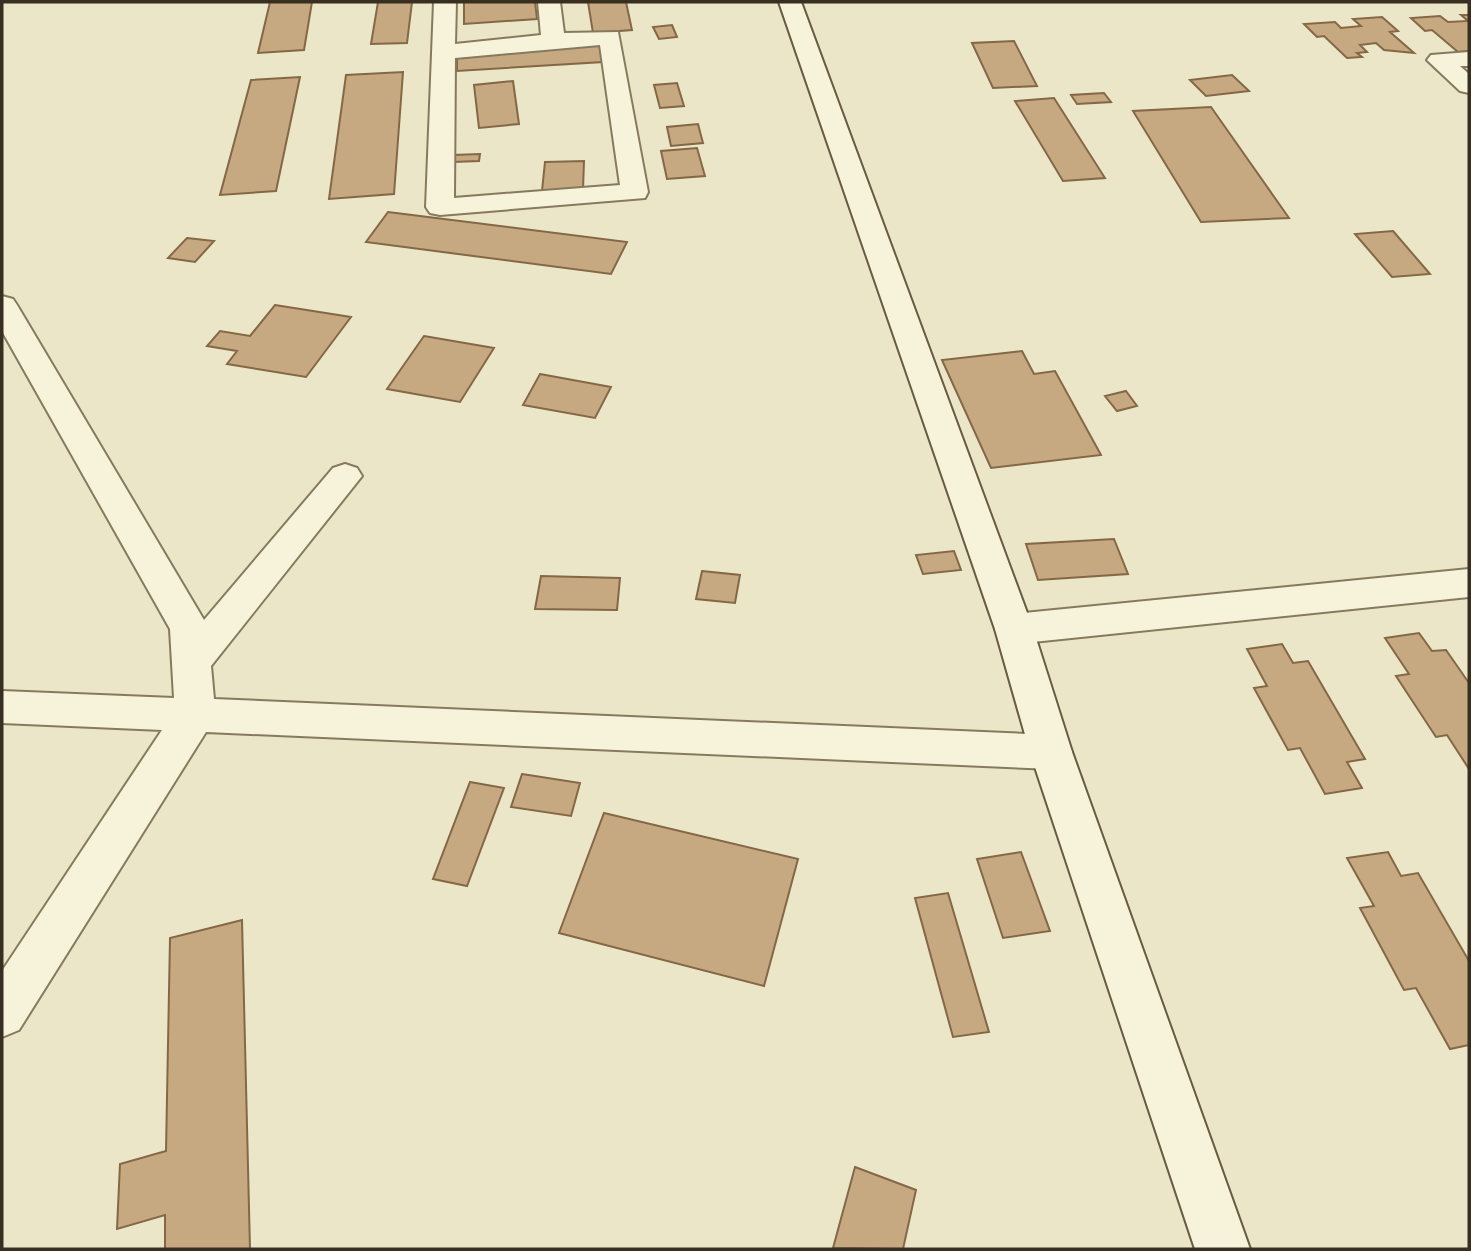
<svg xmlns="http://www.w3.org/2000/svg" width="1471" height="1251" font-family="'Libre Baskerville',serif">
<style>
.building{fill:#c7a981;stroke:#846846;stroke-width:2}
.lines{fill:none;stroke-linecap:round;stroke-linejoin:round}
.street-casing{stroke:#867a5e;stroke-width:4}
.secondary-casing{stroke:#685b41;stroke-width:4}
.street{fill:#f7f3db;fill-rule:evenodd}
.secondary{fill:#f7f3db;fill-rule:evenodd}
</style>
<rect width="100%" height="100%" fill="#ebe6c8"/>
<path class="building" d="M270,2h42l-8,48 -46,3z
M378,2h34l-5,41 -36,1z
M464,2h71l2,17 -73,5z
M588,2h38l6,28 -39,3z
M1461,15h8v36l-11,1 -26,-22 -7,1 -14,-13 29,-2 8,6 20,-1z
M1382,17l16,14 -8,1 24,21 -30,-3 -8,-7 -16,2 7,7 -10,1 5,4 -15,1 -23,-22 -7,1 -13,-13 31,-2 6,6 20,-2 -8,-7z
M672,25l5,12 -18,2 -6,-12z
M1014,41l23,45 -44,2 -21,-45z
M600,43l3,19 -146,9v-19z
M403,72l-9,122 -65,5 17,-124z
M1232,75l17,16 -43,5 -16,-16z
M300,77l-24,114 -56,4 31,-115z
M513,81l6,43 -40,4 -5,-43z
M677,83l7,23 -24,2 -6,-23z
M1104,93l7,9 -34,2 -6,-9z
M1054,98l51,80 -42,3 -48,-80z
M1211,107l78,111 -88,4 -68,-111z
M698,124l5,19 -32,3 -4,-19z
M697,148l8,28 -38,3 -6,-28z
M480,154l-1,7 -26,1v-7z
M584,161l-1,29 -41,1 3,-29z
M388,212l239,30 -16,32 -245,-32z
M1393,231l37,43 -38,3 -37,-43z
M187,238l27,3 -19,21 -27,-4z
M275,305l76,12 -45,60 -79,-13 10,-13 -30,-5 13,-15 30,5z
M424,336l70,12 -34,54 -73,-13z
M1022,351l12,23 21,-3 46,84 -110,13 -49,-108z
M540,374l71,13 -16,31 -72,-13z
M1126,391l11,15 -20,5 -12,-15z
M1114,539l14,35 -90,6 -12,-36z
M954,551l7,19 -38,4 -7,-19z
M702,571l38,4 -5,28 -39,-4z
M541,576l79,2 -3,32 -82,-1z
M1419,633l13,18 14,-1 23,33v86l-22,-34 -11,2 -40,-61 13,-2 -24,-36z
M1282,644l11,19 15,-2 57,98 -18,3 15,26 -37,6 -25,-46 -12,2 -34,-62 13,-2 -20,-37z
M522,774l58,9 -9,33 -60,-9z
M470,782l34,6 -37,98 -34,-7z
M604,813l194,46 -34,127 -205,-53z
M1021,852l29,79 -47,7 -26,-79z
M1388,852l13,24 17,-3 51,88v84l-19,4 -34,-61 -12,2 -44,-82 14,-2 -27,-48z
M948,893l41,139 -36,5 -38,-139z
M242,920l8,329h-85v-34l-48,14 3,-65 46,-13 4,-213z
M855,1167l61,23 -13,59 -70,-1z"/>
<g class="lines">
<g class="street-casing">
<path id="street" d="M434,2h22l-1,42 86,-9 -3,-33h22l4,31 54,-1 30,160 -3,6 -205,17 -10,-2 -4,-6zM600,45l20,140 -166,13 1,-140z
M1469,52v14h-9l9,8v19l-9,-2 -33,-31 4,-5z
M2,296l11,3 4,6 187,315 129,-152 12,-4 12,4 5,8 -151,190 3,33 837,36 15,5 6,12 -6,12 -15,5 -845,-37 -187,298 -17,7v-66l160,-241 -160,-7v-32l172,7 -4,-69 -168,-298z
M1469,569v28l-455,47 -14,-5 -5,-10 5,-10 14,-5z"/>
</g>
<g class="secondary-casing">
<path id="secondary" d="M779,2h22l232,627 39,123 178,497h-55l-165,-497 -35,-123z"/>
</g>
<use href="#street" class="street"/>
<use href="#secondary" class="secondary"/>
</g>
<rect width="1471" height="1251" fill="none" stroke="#382f21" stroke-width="7"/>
</svg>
